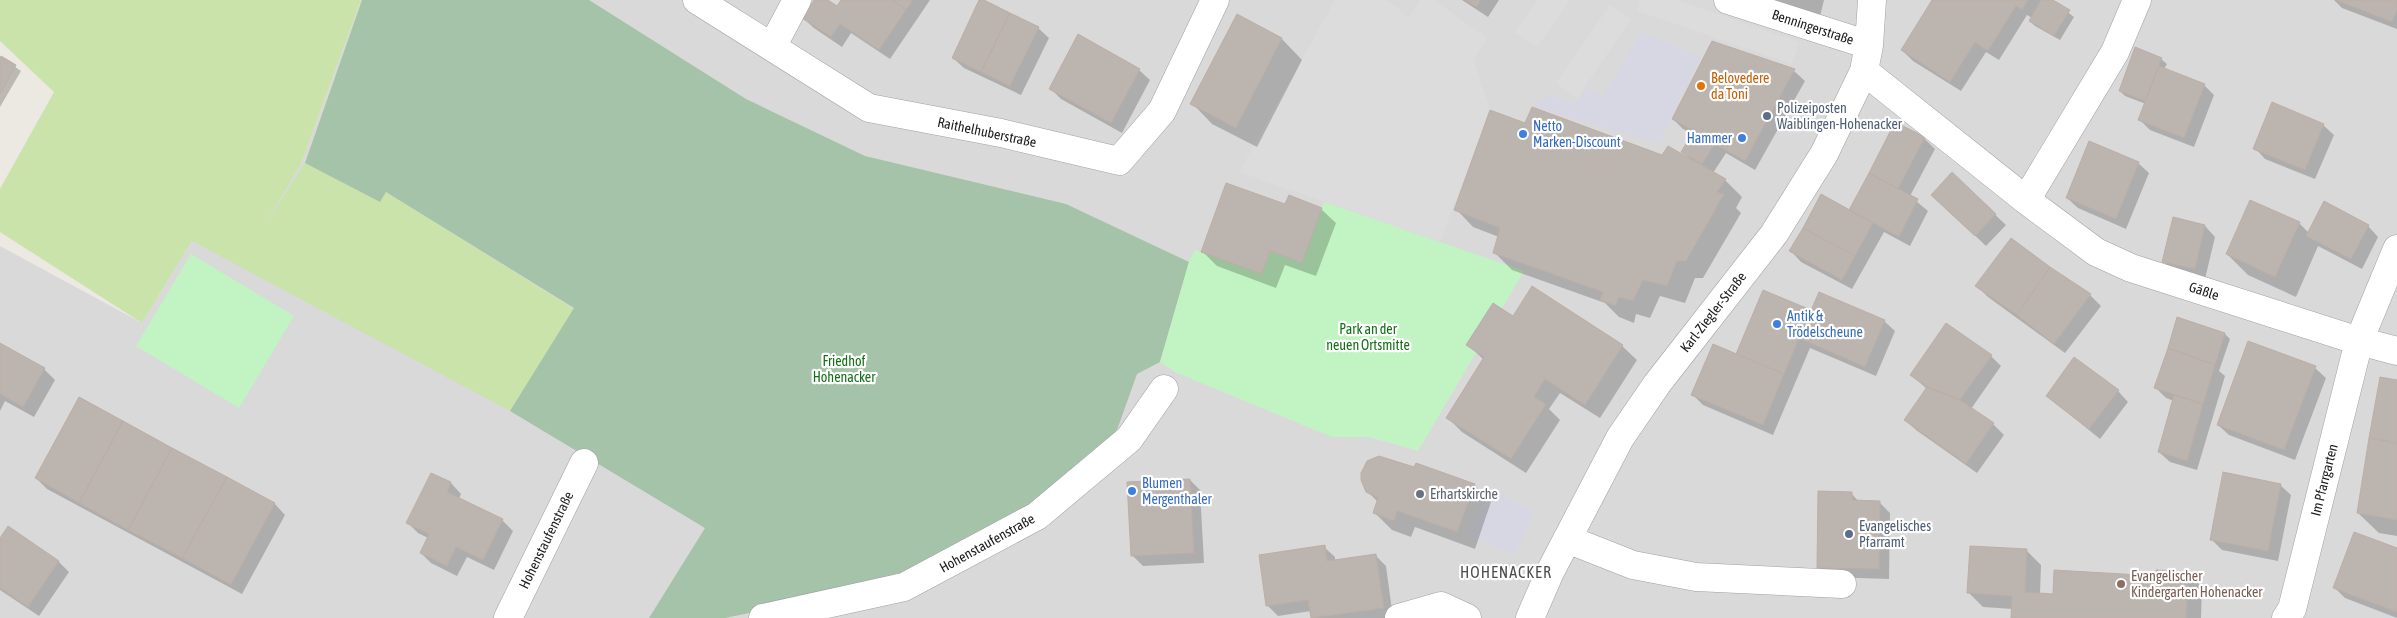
<svg xmlns="http://www.w3.org/2000/svg" width="2397" height="618" font-family="'Asap Condensed',sans-serif">
<style>
.residential{fill:#dad9d9}
.grass{fill:#cae3ab}
.cemetery{fill:#a5c3a8}
.park{fill:#c1f4c2}
.parking{fill:#dcdcdc}
.plaza{fill:#d6d7e2}
.shadow{fill:#0003}
.building{fill:#bcb4af;stroke:#bdaea6}
.lines{fill:none;stroke-linecap:round;stroke-linejoin:round}
.minor-casing{stroke:#a0a0a0;stroke-width:29}
.minor{stroke:#fff;stroke-width:28}
.food-dot{fill:#e8710a;stroke:#fff;stroke-width:2}
.service-dot{fill:#5c6f8a;stroke:#fff;stroke-width:2}
.shop-dot{fill:#3f7fe0;stroke:#fff;stroke-width:2}
.worship-dot{fill:#6b7280;stroke:#fff;stroke-width:2}
.education-dot{fill:#8d6e63;stroke:#fff;stroke-width:2}
.labels{text-anchor:middle;stroke-width:4.5;stroke-linejoin:round;paint-order:stroke}
.street-label{font-size:14px;fill:#1c1c1c;stroke:#fff}
.food-label{font-size:14px;fill:#c56008;stroke:#fff;text-anchor:start}
.service-label{font-size:14px;fill:#4e5e75;stroke:#fff;text-anchor:start}
.shop-label{font-size:14px;fill:#366cbe;stroke:#fff;text-anchor:start}
.park-label{font-size:14px;fill:#137015;stroke:#fff}
.worship-label{font-size:14px;fill:#5b616d;stroke:#fff;text-anchor:start}
.education-label{font-size:14px;fill:#785e54;stroke:#fff;text-anchor:start}
.quarter-label{font-size:16px;letter-spacing:1px;fill:#4f4f4f;stroke:#fff}
</style>
<rect width="100%" height="100%" fill="#ece8e2"/>
<path class="residential" d="M361,0h2036v618h-2397v-372l142,77 50,-82 109,-77z"/>
<path class="grass" d="M0,0h361l-60,164 -38,63 42,-64 75,39 6,-10 188,117 -64,102 -318,-170 -50,82 -142,-91v-43l54,-97 -54,-51z"/>
<path class="cemetery" d="M362,0h227l157,99 119,57 201,48 123,58 -29,100 -23,12 -20,56 -56,55 -60,42 -104,51 -84,22 -88,18h-76l56,-90 -195,-117 64,-103 -188,-116 -6,10 -75,-39z"/>
<path class="park" d="M1324,202l200,69 -106,180 -49,-14h-37l-155,-64 -17,-11 29,-100 6,-12 66,24 9,-23 32,12z
M191,254l103,62 -55,92 -103,-62z"/>
<path class="parking" d="M1335,0h51l23,17 12,-17h13l53,38 -14,22 17,50 -50,132 -201,-70z
M1538,0h32l-33,47 -22,-15z
M1640,0h37l122,42 -7,22 -155,-53z
M1610,5l21,14 -54,79 -21,-15z"/>
<path class="plaza" d="M1641,32l60,25 -41,86 -128,-36 17,-12 27,9 11,-17 16,9z
M1488,490l46,21 -19,45 -47,-21z"/>
<path class="shadow" d="M815,0h10l12,8 5,-8h88l-40,59 -39,-26 -9,14 -28,-19 -11,-10z
M981,0l57,28 11,10 -28,57 -57,-27 -11,-10z
M1462,0h37l-11,17z
M1770,0h54l-4,16z
M1934,0h117l23,17 -14,23 -25,-14 -5,-5 2,-3 -5,-3 -28,45 -13,-8 -25,39 -48,-30 -11,-11z
M2334,0h63v29l-55,-21z
M1237,16l45,23 20,21 -45,87 -45,-23 -20,-21z
M1713,43l81,28 11,10 -50,89 -29,-17 -13,20 12,7 17,17 -6,11 5,5 -38,65h-8l-10,25 -25,-7 -10,22 -14,-4 -2,9 -15,-6 -14,-14 -93,-33 -17,-17 4,-16 -26,-10 -17,-18 70,-85 137,32 27,3 -8,-8 11,-17 -10,-5 -10,-10z
M2,58l19,13 -21,36v-45z
M2161,59l6,5 -3,5 40,16 10,10 -20,52 -44,-17 -10,-10 6,-16 -21,-8 -5,-5z
M1139,70l11,10 -28,53 -61,-34 -11,-11z
M1896,124l28,14 11,11 -25,47 18,15 -18,35 -26,-14 -32,57 -51,-27 -10,-11 59,-39z
M2323,125l11,10 -19,44 -50,-20 -10,-11z
M2138,163l11,10 -23,56 -48,-21 -11,-10z
M1952,174l54,51 -20,21 -43,-41z
M1286,206l35,3 15,14 -20,53 -31,-11 -9,23 -59,-22 -14,-14z
M2173,219l32,7 10,11 -10,42 -32,-7 -10,-11z
M2299,223l10,10 59,-7 10,11 -16,32 -44,-23 -22,51 -48,-22 -21,-21z
M2011,240l79,55 11,11 -36,47 -77,-56 -11,-11z
M1763,291l49,21 72,9 11,10 -19,45 -66,-28 -37,87 -70,-30 -10,-10 43,-39z
M1513,318l109,28 15,14 -37,58 -40,-25 -11,16 11,11 -34,53 -64,-41 -15,-15 37,-57 -16,-15z
M2178,319l47,15 5,5 -11,32 6,5 -28,94 -27,-8 -11,-10 15,-51 -8,-3 -11,-11z
M0,344l44,25 11,11 -21,37 -29,-16 -5,10z
M1991,356l10,10 -30,43 22,15 11,11 -27,38 -61,-43 -10,-10 21,-31 -16,-14z
M2315,368l11,10 -31,82 -66,-25 -11,-10z
M2397,382v154l-18,-3 -21,-20z
M2118,391l10,11 -28,37 -53,-43z
M80,398l195,106 10,11 -43,79 -195,-105 -11,-11z
M1379,457l95,28 17,17 -16,47 -60,-22 -4,10 -19,-7 -18,-18 4,-10 -11,-11z
M432,474l19,9 10,11 -2,5 43,21 11,11 -19,39 -27,-13 -10,19 -26,-13 -10,-10 7,-15 -10,-5 -10,-10z
M1190,480l10,10 4,73 -61,3 -11,-11z
M2280,485l11,10 -13,66 -56,-11 -11,-11z
M1851,493l8,9h20l11,11 -1,66 -60,-2 -10,-10z
M8,528l51,34 10,10 -30,44 -39,-26v-50z
M1324,547l11,10v4l41,-5 10,10 7,52h-81l-1,-7 -33,5 -11,-11z
M1971,547l56,4 14,14 -1,29 14,1 134,-22 14,14 -1,31h-188v-9l-30,-2 -14,-14z
M2397,549v69l-52,-20 -10,-10z"/>
<path class="building" d="M814,0h14l9,6 4,-6h51l14,10 -27,40 -39,-26 -9,13 -29,-19z
M892,0h21l-7,10z
M979,0h5l26,13 -29,59 -29,-14z
M1466,0h15l-4,7z
M1932,0h96l-6,10 -6,-4 -28,45 -13,-9 -25,40 -49,-32z
M2041,0h12l17,10 -16,26 -25,-15z
M2336,0h61v9l-5,13z
M1010,13l29,14 -29,59 -29,-14z
M1237,14l45,24 -46,90 -46,-24z
M1078,34l62,35 -29,54 -62,-34z
M1712,41l83,28 -50,92 -30,-17 -13,20 -21,-12 13,-21 -22,-12z
M2135,47l27,11 -17,43 -26,-10z
M1,56l15,9 -16,29v-35z
M2159,66l46,18 -21,54 -46,-18z
M2272,102l52,22 -19,46 -52,-21z
M1532,107l130,48 6,-9 58,33 -9,13 7,2 -38,67h-9l-10,25 -24,-6 -10,21 -14,-4 -3,9 -16,-6 3,-8 -110,-39 7,-25 -46,-18 36,-100 35,13z
M1895,122l30,15 -27,52 -29,-16z
M2089,141l50,21 -23,57 -50,-21z
M1952,172l44,42 -21,22 -44,-41z
M1869,173l49,26 -19,38 -50,-27z
M1226,183l59,21 4,-9 33,13 -20,55 -32,-12 -8,23 -61,-22z
M1821,194l52,29 -18,33 -52,-28z
M2250,200l50,22 -25,55 -49,-23z
M2324,201l45,24 -18,34 -45,-23z
M2173,217l32,8 -10,44 -33,-7z
M1803,228l52,28 -13,24 -53,-29z
M2011,238l39,29 -33,48 -42,-29z
M2050,267l41,27 -37,50 -37,-29z
M1532,286l91,59 -38,60 -40,-26 -11,18 12,7 -35,55 -65,-41 38,-61 -18,-12 27,-42 20,13z
M1763,290l48,20 -27,64 -48,-20z
M1819,292l66,28 -20,47 -66,-29z
M2177,317l48,16 -10,32 -47,-17z
M1946,323l46,32 -32,45 -33,-13 -17,-12z
M2248,341l68,25 -32,84 -67,-25z
M0,343l45,25 -22,39 -23,-13z
M1713,344l71,30 -21,51 -72,-30z
M2168,348l47,17 -12,39 -49,-16z
M2074,357l45,33 -30,39 -43,-33z
M2380,377l17,3v63l-28,-5z
M1927,387l33,13 34,23 -28,41 -62,-44z
M2174,395l29,9 -16,57 -29,-9z
M79,397l44,24 -44,82 -44,-25z
M123,421l49,27 -44,82 -49,-27z
M2369,438l28,5v77l-40,-7z
M172,448l55,29 -45,81 -54,-28z
M1379,456l35,11 2,-4 59,21 -18,48 -60,-21 -3,10 -21,-8 5,-15 -12,-6 -5,-12v-7l6,-12z
M2223,472l58,12 -13,67 -58,-11z
M431,473l20,9 -4,10 56,27 -20,41 -27,-13 -9,19 -27,-13 9,-19 -23,-11z
M227,477l48,26 -44,82 -49,-27z
M1190,479l4,74 -63,3 -4,-74z
M1818,491l34,1v8l28,1 -1,68 -62,-1z
M8,526l51,35 -31,46 -28,-19v-50z
M2354,532l43,16v64l-64,-24z
M1325,545l2,16 49,-7 8,54 -73,10 -3,-18 -42,6 -7,-51z
M1970,546l57,3 -2,43 28,2 1,-24 102,6v-6l32,2 -2,46h-175l1,-22 -45,-3z"/>
<g class="lines">
<g class="minor-casing">
<path id="minor" d="M697,0l172,108 132,25 118,28 43,-50 53,-111
M1728,0l141,45
M772,47l25,-47
M1864,71l162,129 70,52 35,16 228,73 38,10
M2026,200l89,-148 22,-52
M1567,539l66,26 63,12 146,7
M508,618l76,-155
M763,618l141,-31 133,-71 92,-77 35,-50
M1399,618l42,-12 26,12
M1530,618l20,-46 70,-134 37,-54 117,-150 50,-80 40,-83 5,-26 3,-45
M2286,618l6,-9 67,-268 38,-92"/>
</g>
<use href="#minor" class="minor"/>
</g>
<circle class="food-dot" cx="1701" cy="86" r="5"/>
<g class="service-dot">
<circle cx="1767" cy="116" r="5"/>
<circle cx="1849" cy="534" r="5"/>
</g>
<g class="shop-dot">
<circle cx="1523" cy="134" r="5"/>
<circle cx="1742" cy="138" r="5"/>
<circle cx="1777" cy="324" r="5"/>
<circle cx="1132" cy="491" r="5"/>
</g>
<circle class="worship-dot" cx="1420" cy="494" r="5"/>
<circle class="education-dot" cx="2121" cy="584" r="5"/>
<g class="labels">
<g class="street-label">
<text transform="translate(1813 27) rotate(18)" y="5">Benningerstraße</text>
<text transform="translate(987 132) rotate(12)" y="5">Raithelhuberstraße</text>
<text transform="translate(2204 291) rotate(18)" y="5">Gäßle</text>
<text transform="translate(1713 312) rotate(-52)" y="5">Karl-Ziegler-Straße</text>
<text transform="translate(2324 480) rotate(-76)" y="5">Im Pfarrgarten</text>
<text transform="translate(546 540) rotate(-64)" y="5">Hohenstaufenstraße</text>
<text transform="translate(987 543) rotate(-29)" y="5">Hohenstaufenstraße</text>
</g>
<g class="food-label">
<text x="1711" y="83">Belovedere<tspan x="1711" dy="16">da Toni</tspan></text>
</g>
<g class="service-label">
<text x="1777" y="113">Polizeiposten<tspan x="1777" dy="16">Waiblingen-Hohenacker</tspan></text>
<text x="1859" y="531">Evangelisches<tspan x="1859" dy="16">Pfarramt</tspan></text>
</g>
<g class="shop-label">
<text x="1533" y="131">Netto<tspan x="1533" dy="16">Marken-Discount</tspan></text>
<text x="1732" y="143" text-anchor="end">Hammer</text>
<text x="1787" y="321">Antik &amp;<tspan x="1787" dy="16">Trödelscheune</tspan></text>
<text x="1142" y="488">Blumen<tspan x="1142" dy="16">Mergenthaler</tspan></text>
</g>
<g class="park-label">
<text x="1368" y="334">Park an der<tspan x="1368" dy="16">neuen Ortsmitte</tspan></text>
<text x="844" y="366">Friedhof<tspan x="844" dy="16">Hohenacker</tspan></text>
</g>
<g class="worship-label">
<text x="1430" y="499">Erhartskirche</text>
</g>
<g class="education-label">
<text x="2131" y="581">Evangelischer<tspan x="2131" dy="16">Kindergarten Hohenacker</tspan></text>
</g>
<g class="quarter-label">
<text x="1506" y="578">HOHENACKER</text>
</g>
</g>
</svg>
